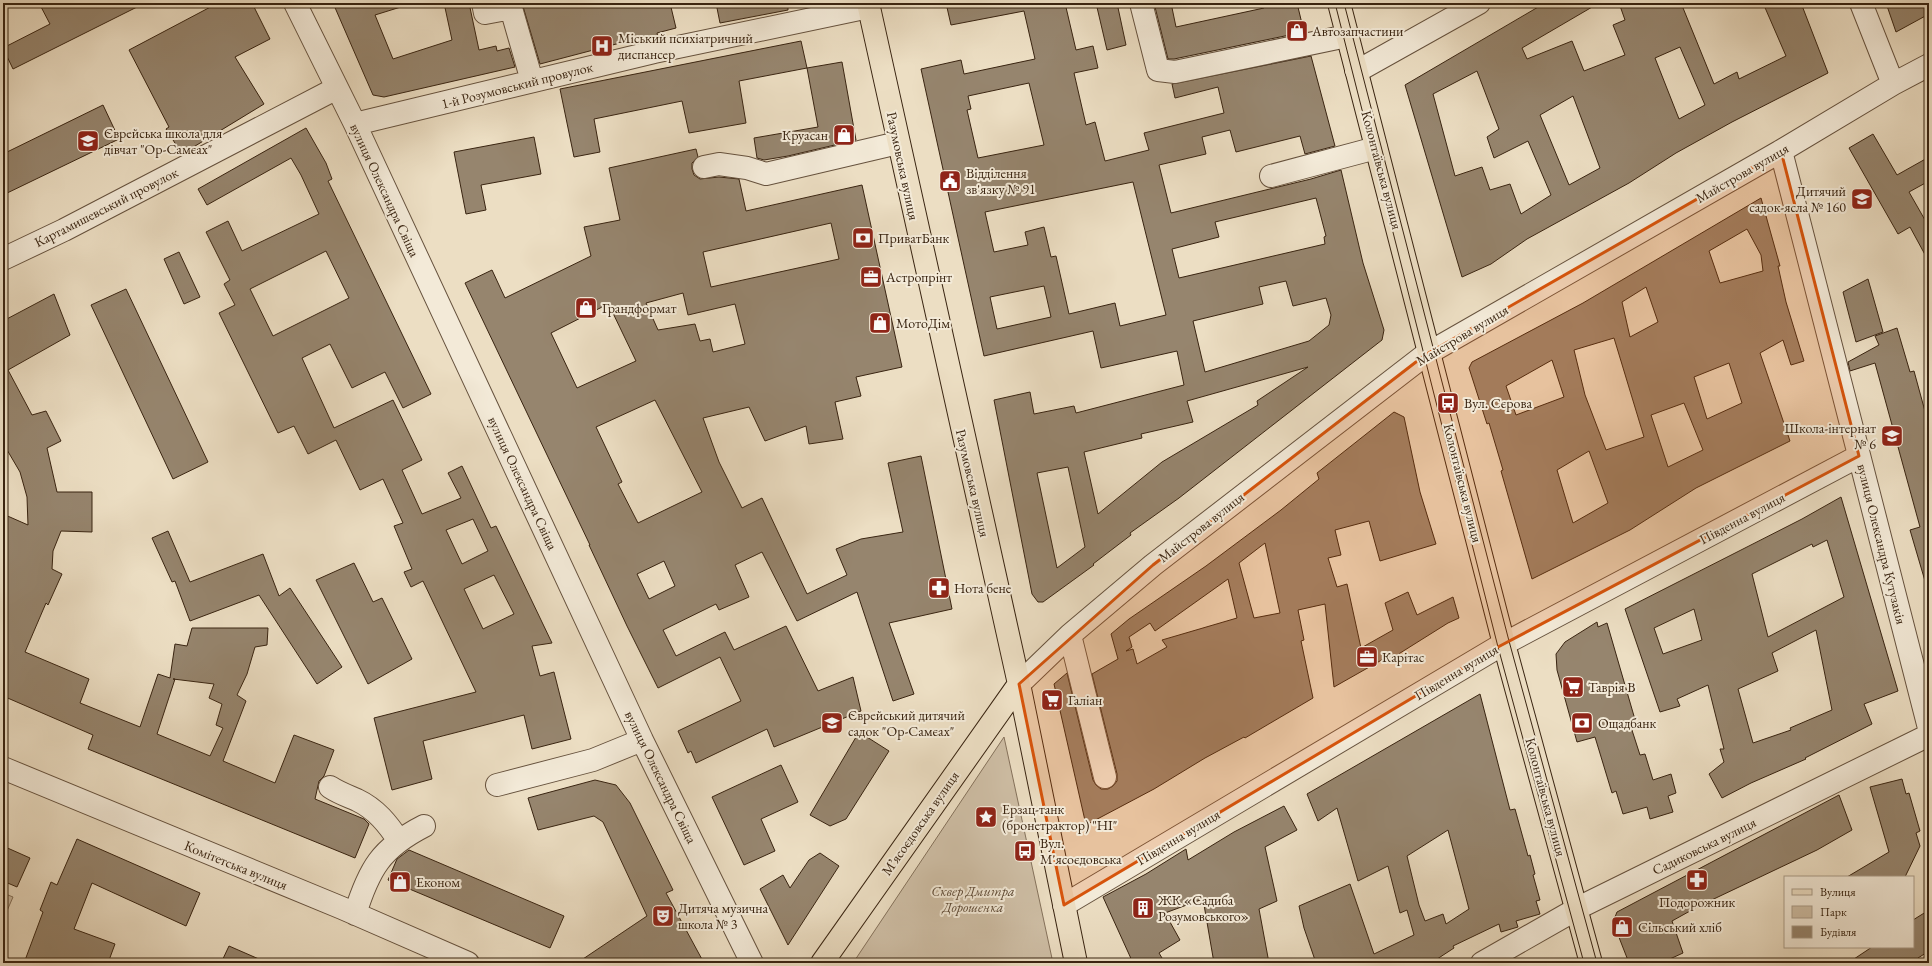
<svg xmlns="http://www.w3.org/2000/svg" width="1932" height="966" font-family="'EB Garamond',serif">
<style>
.green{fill:#cebea5;stroke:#84715b}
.building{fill:#96856e;stroke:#392411;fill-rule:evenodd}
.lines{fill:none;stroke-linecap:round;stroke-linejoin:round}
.minor-casing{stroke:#66523e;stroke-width:24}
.major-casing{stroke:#392411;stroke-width:24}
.minor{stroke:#f3ead8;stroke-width:22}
.major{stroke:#ecdec3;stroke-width:22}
.tram{stroke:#392411;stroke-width:1}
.marked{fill:#d6540c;fill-opacity:0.2;stroke:#d6540c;stroke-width:3;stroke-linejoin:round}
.labels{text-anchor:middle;stroke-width:4;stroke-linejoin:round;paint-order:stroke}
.poi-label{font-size:14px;fill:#392411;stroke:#f3ead8;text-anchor:start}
.street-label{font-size:14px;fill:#392411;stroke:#f3ead8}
.park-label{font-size:14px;font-style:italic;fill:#5e4a36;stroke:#f3ead8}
</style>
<rect width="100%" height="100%" fill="#ecdec3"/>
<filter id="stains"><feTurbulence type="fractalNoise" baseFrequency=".005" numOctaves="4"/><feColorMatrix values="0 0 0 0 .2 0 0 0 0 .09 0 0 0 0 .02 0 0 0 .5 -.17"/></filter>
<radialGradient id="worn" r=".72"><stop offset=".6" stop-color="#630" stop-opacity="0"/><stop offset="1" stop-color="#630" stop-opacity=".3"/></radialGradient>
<path class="green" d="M1004,737l49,226h-200z
M3,893l10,4 -10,23z"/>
<path class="building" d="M39,3h106l-132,66 -10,-21 47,-24z
M218,3h34l18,36 -35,18 29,47 -82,50 -16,-25 3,-2 -40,-77z
M333,3h70l1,3 -29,9 18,44 59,-19 -8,-37h25l10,47 17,-4 1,5 12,-3 6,19 -131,30 -11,-2z
M522,3h148l6,25 -19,5 1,5 -14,3 -1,-4 -103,27z
M716,3h72v7l-68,13z
M946,3h119l11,47 17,-4 5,22 -24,5 12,52 9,-3 10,39 44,-11 -5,-17 80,-20 -6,-26 -43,11 -3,-14 139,-28 24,90 -30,8 -5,-18 -64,16 -6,-22 -28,7 4,17 -47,11 12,48 140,-34 30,-9 22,93 21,67 -2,10 -9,7 -194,151 -49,35 1,2 -38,29 1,1 -51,37h-5l-6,-8 -38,-194 36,-8 4,22 40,-8 2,7 108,-28 -7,-34 -76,17 -8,-37 -109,25 -63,-287 40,-9 3,14 71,-15 -11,-48 -73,14zM1029,83l15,62 -66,13 -11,-48 4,-1 -3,-13zM1133,182l33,133 -46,11 -5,-23 -46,11 -13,-58 -5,1 -7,-30 -19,5 3,13 -34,7 -9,-40zM1316,198l10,38 -2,1 1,7 -146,34 -7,-29 47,-12 -4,-15zM1286,281l7,25 33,-8 5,17 -2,10 -20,16 -104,31 -12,-51 70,-17 -4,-17zM1044,286l7,31 -54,12 -7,-32zM1308,367l-51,34 1,4 -96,57 -64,52 -14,-62 58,-14 -1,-4 52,-12 -6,-21zM1068,467l17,80 -28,21 -20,-95z
M1096,3h21l9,42 -19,5z
M1154,3h17l5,24 88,-19 -1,-5h34l7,29 -130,27h-6z
M1545,3h54l-77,45 5,11 45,-18 12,30 41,-16 -12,-30 12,-5 -6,-17h62l33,81 23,-12 2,7 47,-23 -23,-53h38l27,70 -96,49 -56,31 -47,30 -102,56 -36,25 -29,13 -57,-192zM1680,47l25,58 -26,14 -24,-61zM1477,71l22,58 -12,8 7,21 34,-17 23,54 -30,19 -11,-30 -20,6 -8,-23 -27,9 -22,-82zM1573,96l27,72 -31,17 -29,-70z
M1886,3h43v11l-33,18z
M801,41l6,27 -68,13 7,42 -57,10 -7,-32 -88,18 6,33 -26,5 -14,-68z
M842,62l14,78 -68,16 -24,4 -7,-2 -3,-20 64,-11 -11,-59z
M103,105l16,34 -116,56v-41z
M306,128l20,35 6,16 -4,2 103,213 -28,14 -18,-36 -33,16 -22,-44 -28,14 32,70 59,-28 29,60 -20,10 20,44 39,-16 -13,-25 14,-7 29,62 5,-2 56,117 -20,3 8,30 14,-4 17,67 -39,10 -8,-34 -101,26 9,38 -40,11 -18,-72 102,-26 -53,-111 -12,6 -7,-15 8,-3 -18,-43 9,-3 -20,-44 -23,11 -24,-50 -28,14 -14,-28 -16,7 -59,-120 16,-8 -11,-21 6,-4 -24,-48 22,-11 14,30 77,-37 -18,-39 -10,-17 -84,47 -9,-16zM326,251l23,47 -76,38 -23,-47zM473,519l15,32 -26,13 -16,-34zM494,575l20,39 -31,15 -19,-40z
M1873,134l24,41 32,-18v24l-20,11 20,35v35l-19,-35 -12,7 -49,-86z
M534,137l7,37 -60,11 5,25 -20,4 -12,-62z
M696,149l2,8 -6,6v6l2,6 6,4 19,-2 20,2 7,32 116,-26 40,182 -46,10 5,19 -26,6 8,37 -34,5 -3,-18 -41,15 -16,-34 -46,11 16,44 23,46 20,-10 45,96 40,-19 -11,-26 25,-10 42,-7 -15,-69 33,-7 31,153 -63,14 25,71 -21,7 -36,-109 -60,29 -35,-69 -27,13 14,32 -30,13 -3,-6 -53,26 13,26 49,-24 9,18 52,-24 32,65 35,-14 8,34 -87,36 -7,-18 -71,34 -5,-12 -3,2 -10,-22 63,-30 -21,-44 -62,31 -31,-62 -38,-81h1l-125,-262 27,-13 13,28 86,-42 -7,-29 36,-7 -11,-52zM831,223l8,36 -128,28 -8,-35zM683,293l5,22 47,-11 10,40 -32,8 -3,-13 -10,2 -5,-17 -37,6 -12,-27zM606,305l2,5 3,-1 25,52 -59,27 -26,-55zM655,400l47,92 -64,31 -20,-39 4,-2 -26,-55zM664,561l11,25 -26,13 -12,-25z
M1761,198l19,68h-2l8,36 18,59 -13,4 -8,-25 -23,13 30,88 -94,47 -66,42 -98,49 -31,-108 2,-1 -14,-47 -2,1 -18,-56 3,-6 111,-59zM1747,229l14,26 2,16 -43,12 -11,-32zM1646,287l12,35 -28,15 -8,-35zM1614,338l30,99 -38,13 -21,-55 -11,-45zM1552,360l12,37 -48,18 -10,-29zM1729,363l13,40 -35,16 -13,-42zM1684,403l19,47 -35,17 -17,-52zM1589,451l19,52 -35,20 -16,-53z
M179,252l21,45 -16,7 -20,-45z
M1868,279l15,53 -27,10 -13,-50z
M126,289l82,173 -35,17 -82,-174z
M54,294l16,41 -62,35 24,45 14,-4 15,30 -14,7 10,44h35v40l-31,-1 -8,20 -1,18 10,5 -14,31 -2,-2 -21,49 64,27 -9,24 60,24 18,-53 12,4 5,-34 12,2 5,-18h76l-1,17 -12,2 -8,27 -10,21 9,6 -23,60 52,22 19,-48 40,15 -10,26 -5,5 -4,18 49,20 5,5 -14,34 -267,-109 5,-14 -90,-39v-182l25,11 -1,-28 -7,-25 -17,-29v-122zM173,679l41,5 -5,14 13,6 -6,21 7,3 -13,28 -53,-22 18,-55z
M1897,328l13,44 4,-1 15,55v155h-4l-15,-51 10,-3 -45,-164 -25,8 -2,-9 31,-17 -4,-9z
M1394,412l10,5 16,75 16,52 -56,17 -11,-40 -34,9 6,25 -13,3 9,29 10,-3 14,64 32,-18 -8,-27 23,-11 9,23 36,-18 6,21 -11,5 -59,37 -2,-3 -53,30 -9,-83 -27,6 6,30 -3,1 12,57 -68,40 -1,-1 -39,21 -51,31 -68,36 -32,-141 13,-11 26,107 3,5 5,4h7l5,-3 4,-5v-7l-25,-100 26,-15 -7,-25 18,-15 77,-53 75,-56 38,-31 -2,-6zM1265,543l15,70 -26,5 -15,-55zM1228,579l9,39 -75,22 5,7 -30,17 -4,-15 -7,2 6,-4 -3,-10 21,-14 5,8z
M1841,497l57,194 -34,13 8,20 -67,34 1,1 -55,24 -29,15 -13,-24 15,-12 -4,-13h4l-16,-64 -31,14 3,7 -20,6 -35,-103 177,-90zM1827,540l17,57 -76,40 -16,-63 60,-30 1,3zM1694,609l8,31 -39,14 -9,-26zM1816,630l16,80 -42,18 1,2 -38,13 -15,-54 40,-18 -6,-18z
M168,531l22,51 73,-28 16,42 11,-8 52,79 -25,17 -58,-89 -69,26 -15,-40 -3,1 -20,-44z
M354,563l19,39 9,-4 30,61 -44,25 -52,-104z
M1597,622l1,5 9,-4 29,100 -6,1 10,31 5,-1 8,26 18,-6 5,19 -8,3 5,16 -23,7 -3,-12 -24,7 -7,-23 -4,2 -17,-56 -18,5 -20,-72 -1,-16 9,-12z
M1480,694l30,116 5,-1 13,47 2,-1 5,19 -2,1 7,25 -4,1 4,13 -24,7 2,6 -17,5 -2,-8 -46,22 1,2 -23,15h-115l-12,-35 -5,-22 51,-22 24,70 40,-19 -7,-25 -7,3 -12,-47 -30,15 -21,-73 -19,13 -11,-27zM1448,830l21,79 -23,15 -3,-10 -18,7 -6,-16 -12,-49z
M859,732l30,19 -43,68 -16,7 -20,-11z
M781,765l17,37 -37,17 14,32 -31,14 -32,-68z
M1902,779l4,15 3,-1 11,38 -4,2 4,13 -15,31h-58l42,-25 -19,-65z
M595,780l21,5 14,18 43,87 -7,3 38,70h-127l70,-47 -44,-94 -9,-6 -56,14 -10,-32z
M1839,795l13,35 -35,20 -118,56 -27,15 11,32 -22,10h-32l-16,-41 4,-10z
M1284,806l13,24 -32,17 12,54 -18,8 10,54h-55l-11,-64 -38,14 15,27 -21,13 6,10h-32l-30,-66 43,-23 40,-25 2,11 46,-28z
M77,839l123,54 -14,33 -94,-43 -18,46 41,15 -7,19h-84l19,-51 -3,-2 11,-28 6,3z
M3,846l27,12 -13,29 -14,-6z
M409,850l155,66 -14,32 -162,-68 9,-21z
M820,853l19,13 -51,79 -28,-56 23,-14 7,13 19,-28z
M1929,910v41l-11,7 3,5h-73l24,-16h41v-27z
M229,946l39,17h-47z"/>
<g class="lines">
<g class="minor-casing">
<path id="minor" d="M295,3l60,121 287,616 110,223
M483,3l2,10 26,-5 21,73
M1141,3l17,67 17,2 172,-36
M1861,3l32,81
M1356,70l5,-1 118,-66
M355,124l299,-72 215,-45
M1781,151l148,577
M704,167l15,-3 28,4 19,6 132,-31
M1271,176l105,-28
M3,259l61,-29 273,-142
M1070,635l35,142
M1019,684l51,-49 83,-70 272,-210 356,-204 112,-67 36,-19
M3,768l339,140 126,55
M497,785l96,-25 49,-20
M330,787c9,6 18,9 27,13 19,9 31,24 42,41
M1064,905l434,-258 361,-191
M355,914c14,-45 26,-66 69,-88
M1482,963l100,-57 347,-171"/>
</g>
<g class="major-casing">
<path id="major" d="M868,3l151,681 57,279
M1339,3l165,641 87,319
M822,963l197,-279"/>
</g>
<use href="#minor" class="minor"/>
<use href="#major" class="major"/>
<path class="tram" d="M1335,3l163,644 86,316
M1344,3l165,638 88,322"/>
</g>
<path class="marked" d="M1781,151l78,305 -361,191 -434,258 -45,-221 134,-119 272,-210z"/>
<defs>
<g id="shop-square" transform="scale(1.15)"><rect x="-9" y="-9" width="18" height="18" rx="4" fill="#8f2418" stroke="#f3ead8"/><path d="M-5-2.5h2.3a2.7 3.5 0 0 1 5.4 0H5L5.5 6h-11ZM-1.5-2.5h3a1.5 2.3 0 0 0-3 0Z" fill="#fff"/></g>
<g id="hospital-square" transform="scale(1.15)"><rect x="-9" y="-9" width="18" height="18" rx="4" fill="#8f2418" stroke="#f3ead8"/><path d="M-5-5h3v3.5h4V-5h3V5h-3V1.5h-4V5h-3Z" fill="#fff"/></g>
<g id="school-square" transform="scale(1.15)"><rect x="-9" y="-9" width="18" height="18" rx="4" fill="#8f2418" stroke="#f3ead8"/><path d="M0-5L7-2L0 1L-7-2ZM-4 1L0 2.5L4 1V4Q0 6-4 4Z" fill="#fff"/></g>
<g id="civic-square" transform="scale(1.15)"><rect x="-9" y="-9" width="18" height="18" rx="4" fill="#8f2418" stroke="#f3ead8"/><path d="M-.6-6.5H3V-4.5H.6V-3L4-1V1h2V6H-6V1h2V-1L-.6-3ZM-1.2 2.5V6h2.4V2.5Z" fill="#fff"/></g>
<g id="bank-square" transform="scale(1.15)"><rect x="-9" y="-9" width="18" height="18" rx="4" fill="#8f2418" stroke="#f3ead8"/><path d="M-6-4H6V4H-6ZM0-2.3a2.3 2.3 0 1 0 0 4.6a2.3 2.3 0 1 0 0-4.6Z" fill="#fff"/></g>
<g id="office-square" transform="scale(1.15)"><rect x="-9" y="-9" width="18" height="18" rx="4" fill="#8f2418" stroke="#f3ead8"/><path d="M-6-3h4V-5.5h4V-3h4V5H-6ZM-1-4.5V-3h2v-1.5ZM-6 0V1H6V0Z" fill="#fff"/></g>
<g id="bus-square" transform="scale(1.15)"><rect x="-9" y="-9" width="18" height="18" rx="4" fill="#8f2418" stroke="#f3ead8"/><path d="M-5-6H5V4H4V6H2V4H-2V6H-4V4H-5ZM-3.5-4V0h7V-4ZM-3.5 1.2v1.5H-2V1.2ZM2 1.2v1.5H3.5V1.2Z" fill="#fff"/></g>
<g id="pharmacy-square" transform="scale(1.15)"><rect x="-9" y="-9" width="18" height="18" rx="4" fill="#8f2418" stroke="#f3ead8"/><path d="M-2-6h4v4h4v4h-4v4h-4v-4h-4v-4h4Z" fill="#fff"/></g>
<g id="supermarket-square" transform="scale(1.15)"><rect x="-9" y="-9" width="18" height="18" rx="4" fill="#8f2418" stroke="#f3ead8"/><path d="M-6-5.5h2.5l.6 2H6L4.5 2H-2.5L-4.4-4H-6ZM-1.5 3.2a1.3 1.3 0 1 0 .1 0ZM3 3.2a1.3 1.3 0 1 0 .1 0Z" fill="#fff"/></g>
<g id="sight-square" transform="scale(1.15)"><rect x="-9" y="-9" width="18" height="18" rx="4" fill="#8f2418" stroke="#f3ead8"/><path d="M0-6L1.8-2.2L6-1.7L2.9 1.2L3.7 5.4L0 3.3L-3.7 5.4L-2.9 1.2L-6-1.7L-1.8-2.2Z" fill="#fff"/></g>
<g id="building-square" transform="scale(1.15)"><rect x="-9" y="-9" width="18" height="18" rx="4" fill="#8f2418" stroke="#f3ead8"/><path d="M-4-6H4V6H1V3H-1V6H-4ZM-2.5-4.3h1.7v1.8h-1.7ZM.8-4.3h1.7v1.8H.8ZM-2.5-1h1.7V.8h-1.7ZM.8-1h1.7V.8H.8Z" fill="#fff"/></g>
<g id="theatre-square" transform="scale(1.15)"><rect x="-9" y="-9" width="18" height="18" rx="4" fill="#8f2418" stroke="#f3ead8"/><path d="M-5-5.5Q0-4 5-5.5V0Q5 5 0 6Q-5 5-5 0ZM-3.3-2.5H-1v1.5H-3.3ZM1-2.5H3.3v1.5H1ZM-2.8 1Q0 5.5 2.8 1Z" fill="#fff"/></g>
</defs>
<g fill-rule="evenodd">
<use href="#shop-square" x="1297" y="31"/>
<use href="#hospital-square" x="602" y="46"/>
<use href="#shop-square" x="844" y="135"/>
<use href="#school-square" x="88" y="141"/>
<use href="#civic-square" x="950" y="181"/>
<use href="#school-square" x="1862" y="199"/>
<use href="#bank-square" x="863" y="238"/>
<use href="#office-square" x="871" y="277"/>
<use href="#shop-square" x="586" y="308"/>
<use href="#shop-square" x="880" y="323"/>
<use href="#bus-square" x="1448" y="403"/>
<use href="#school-square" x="1892" y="436"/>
<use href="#pharmacy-square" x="939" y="588"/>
<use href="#office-square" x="1367" y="657"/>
<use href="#supermarket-square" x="1573" y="687"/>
<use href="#supermarket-square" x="1052" y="700"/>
<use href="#school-square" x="832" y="723"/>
<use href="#bank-square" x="1582" y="723"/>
<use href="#sight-square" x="986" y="817"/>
<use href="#bus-square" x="1025" y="851"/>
<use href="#pharmacy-square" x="1697" y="880"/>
<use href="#shop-square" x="400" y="882"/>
<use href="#building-square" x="1143" y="908"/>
<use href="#theatre-square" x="663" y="916"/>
<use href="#shop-square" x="1622" y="927"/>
</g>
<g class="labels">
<g class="poi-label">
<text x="1312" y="36">Автозапчастини</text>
<text x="618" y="43">Міський психіатричний<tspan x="618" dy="16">диспансер</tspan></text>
<text x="104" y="138">Єврейська школа для<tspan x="104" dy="16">дівчат "Ор-Самєах"</tspan></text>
<text x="828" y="140" text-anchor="end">Круасан</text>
<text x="966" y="178">Відділення<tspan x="966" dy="16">зв'язку № 91</tspan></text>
<text x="1846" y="196" text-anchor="end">Дитячий<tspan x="1846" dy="16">садок-ясла № 160</tspan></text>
<text x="878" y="243">ПриватБанк</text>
<text x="886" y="282">Астропрінт</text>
<text x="602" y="313">Грандформат</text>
<text x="896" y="328">МотоДім</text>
<text x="1464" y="408">Вул. Сєрова</text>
<text x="1876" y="433" text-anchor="end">Школа-інтернат<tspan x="1876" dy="16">№ 6</tspan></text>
<text x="954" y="593">Нота бене</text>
<text x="1382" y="662">Карітас</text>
<text x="1588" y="692">Таврія В</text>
<text x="1068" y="705">Галіан</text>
<text x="848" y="720">Єврейський дитячий<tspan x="848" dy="16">садок "Ор-Самєах"</tspan></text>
<text x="1598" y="728">Ощадбанк</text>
<text x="1002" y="814">Ерзац-танк<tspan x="1002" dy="16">(бронетрактор) "НІ"</tspan></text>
<text x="1040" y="848">Вул.<tspan x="1040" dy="16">М'ясоєдовська</tspan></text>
<text x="416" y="887">Економ</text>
<text x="1158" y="905">ЖК «Садиба<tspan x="1158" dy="16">Розумовського»</tspan></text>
<text x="1697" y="907" text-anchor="middle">Подорожник</text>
<text x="678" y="913">Дитяча музична<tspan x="678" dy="16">школа № 3</tspan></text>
<text x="1638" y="932">Сільський хліб</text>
</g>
<g class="street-label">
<text transform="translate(517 85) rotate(-14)" y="5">1-й Розумовський провулок</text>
<text transform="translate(903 166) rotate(78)" y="5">Разумовська вулиця</text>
<text transform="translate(1382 170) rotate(75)" y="5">Колонтаївська вулиця</text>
<text transform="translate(1742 173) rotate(-30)" y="5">Майстрова вулиця</text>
<text transform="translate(385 190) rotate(65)" y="5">вулиця Олександра Свіща</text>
<text transform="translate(106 207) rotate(-27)" y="5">Картамишевський провулок</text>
<text transform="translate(1462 335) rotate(-31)" y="5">Майстрова вулиця</text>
<text transform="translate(523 483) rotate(65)" y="5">вулиця Олександра Свіща</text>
<text transform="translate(973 483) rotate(77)" y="5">Разумовська вулиця</text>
<text transform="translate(1463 483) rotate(76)" y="5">Колонтаївська вулиця</text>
<text transform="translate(1742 518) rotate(-28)" y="5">Південна вулиця</text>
<text transform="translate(1201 527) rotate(-38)" y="5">Майстрова вулиця</text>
<text transform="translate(1882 544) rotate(76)" y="5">вулиця Олександра Кутузакія</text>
<text transform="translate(1456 672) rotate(-31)" y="5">Південна вулиця</text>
<text transform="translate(661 777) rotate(64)" y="5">вулиця Олександра Свіща</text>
<text transform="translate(1546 797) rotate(75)" y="5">Колонтаївська вулиця</text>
<text transform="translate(920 823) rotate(-55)" y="5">Мʼясоєдовська вулиця</text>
<text transform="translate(1178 837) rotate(-31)" y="5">Південна вулиця</text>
<text transform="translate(1704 846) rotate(-26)" y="5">Садиковська вулиця</text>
<text transform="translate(236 865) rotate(22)" y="5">Комітетська вулиця</text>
</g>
<g class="park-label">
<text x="973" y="896">Сквер Дмитра<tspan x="973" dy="16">Дорошенка</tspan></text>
</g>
</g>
<rect width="1932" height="966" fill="none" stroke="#ecdec3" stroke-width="16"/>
<rect x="4" y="4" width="1924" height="958" fill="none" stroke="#392411" stroke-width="2"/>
<rect x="8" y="8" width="1916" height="950" fill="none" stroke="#392411"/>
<rect x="1784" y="876" width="130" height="72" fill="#f3ead8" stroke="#a99b88"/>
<rect x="1792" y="889" width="20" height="6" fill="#ecdec3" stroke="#a99b88"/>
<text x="1820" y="896" font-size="12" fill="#392411">Вулиця</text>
<rect x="1792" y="906" width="20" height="12" fill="#cebea5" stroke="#a99b88"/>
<text x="1820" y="916" font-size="12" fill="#392411">Парк</text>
<rect x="1792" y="926" width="20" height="12" fill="#96856e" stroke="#a99b88"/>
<text x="1820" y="936" font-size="12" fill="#392411">Будівля</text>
<rect width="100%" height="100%" filter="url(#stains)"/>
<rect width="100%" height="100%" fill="url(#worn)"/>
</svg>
